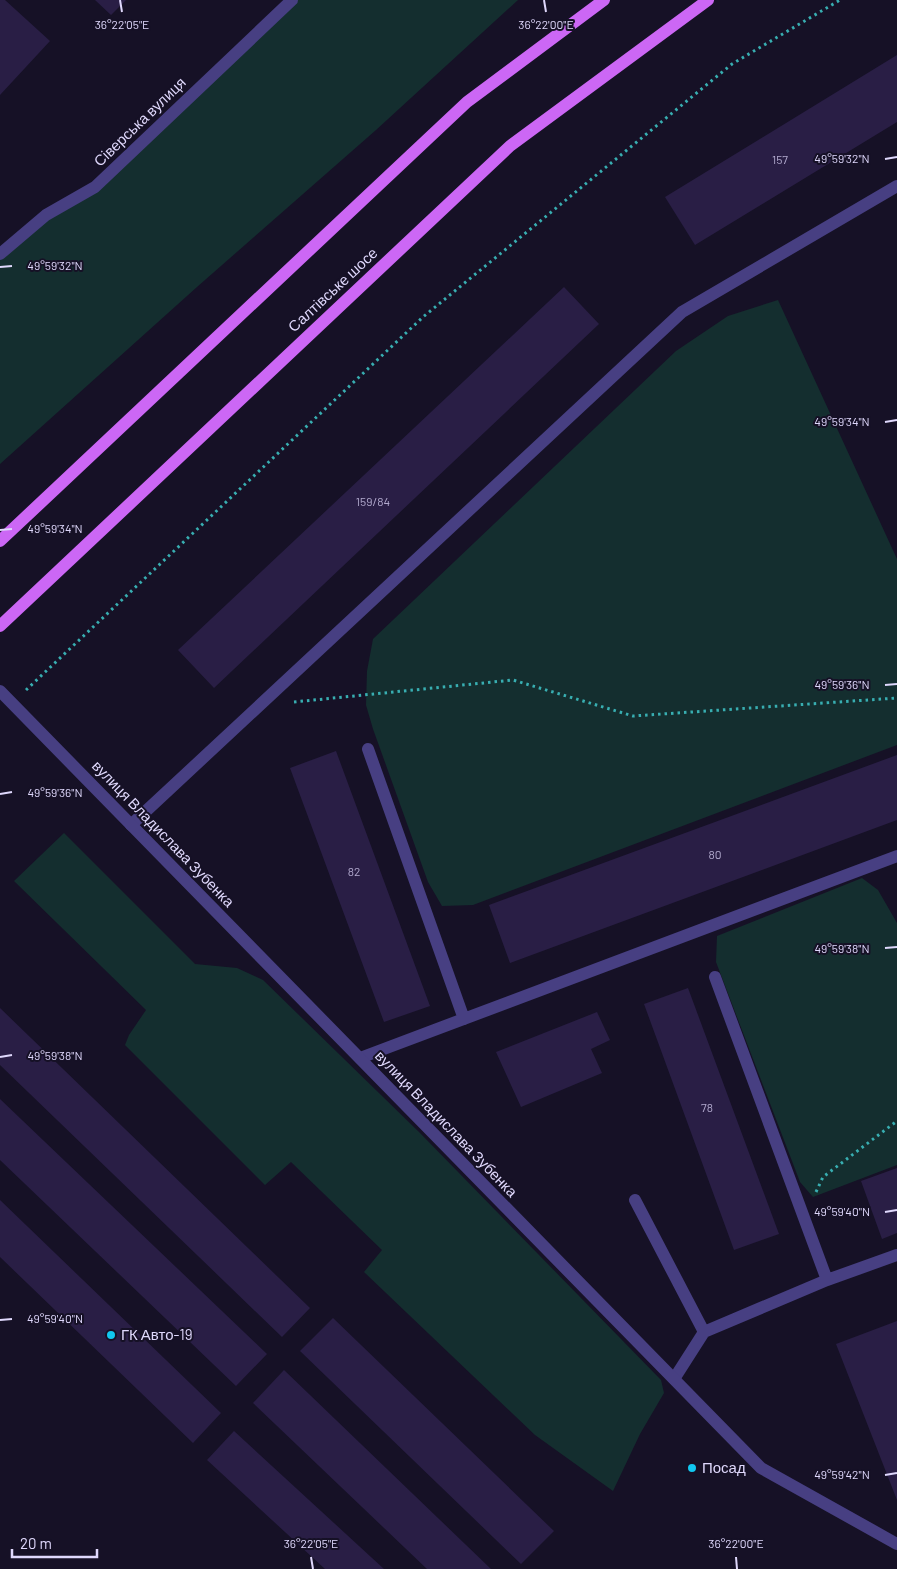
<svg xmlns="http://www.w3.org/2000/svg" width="897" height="1569" font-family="Barlow,sans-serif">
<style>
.green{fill:#142e2f}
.building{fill:#291e45}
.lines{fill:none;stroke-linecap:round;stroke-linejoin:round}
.path{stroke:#38aeb1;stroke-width:3;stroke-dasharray:2.5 4;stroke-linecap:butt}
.service{stroke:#473f82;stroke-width:12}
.minor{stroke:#473f82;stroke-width:12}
.primary{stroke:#cc67f5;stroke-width:12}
.ticks{fill:none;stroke:#dfd8fc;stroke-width:2}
.poi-dot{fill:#11c7f0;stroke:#161126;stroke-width:2}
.labels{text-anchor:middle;stroke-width:4;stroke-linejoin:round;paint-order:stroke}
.number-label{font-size:12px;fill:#b2aace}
.street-label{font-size:15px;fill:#dfd8fc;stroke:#161126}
.poi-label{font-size:15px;fill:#dfd8fc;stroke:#161126;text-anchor:start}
.ticks-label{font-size:12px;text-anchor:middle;fill:#dfd8fc;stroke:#161126;stroke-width:4;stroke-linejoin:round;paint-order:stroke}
</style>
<rect width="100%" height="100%" fill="#161126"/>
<path class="green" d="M292,0h226l-142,130 -179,157 -197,177v-210l95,-67z
M778,300l119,259v186l-424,160 -31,1 -14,-24 -55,-153 -7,-24 1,-34 6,-32 303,-288 52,-35z
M64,833l131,131 42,4 26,12 157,153 241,247 3,13 -24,41 -27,57 -78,-56 -171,-163 18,-22 -91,-88 -26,23 -140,-140 4,-10 17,-25 -132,-129z
M862,878l16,12 19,33v242l-84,32 -13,-15 -84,-220 1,-26z"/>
<path class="building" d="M0,0h5l45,41 -50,54z
M95,0h31l-15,15z
M897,55v67l-202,123 -30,-48z
M564,287l35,37 -385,364 -36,-38z
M336,751l94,255 -46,16 -94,-254z
M897,755v65l-387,143 -21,-58z
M688,988l91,246 -45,16 -90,-246z
M0,1008l310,300 -28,29 -282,-272z
M597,1012l13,28 -19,9 11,24 -81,34 -25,-55z
M0,1099l267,255 -31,32 -236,-226z
M897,1168v65l-15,6 -21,-58z
M0,1200l221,213 -28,30 -193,-186z
M333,1318l221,213 -33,33 -221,-213z
M897,1321v179l-61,-156z
M284,1370l207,199h-64l-174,-166z
M234,1431l150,138h-59l-118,-109z"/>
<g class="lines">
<path class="path" d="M26,690l397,-373 309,-253 108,-64
M294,702l219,-22 120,36 264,-18
M816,1192l7,-15 74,-56"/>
<path class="service" d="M368,749l96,270
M131,825l551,-513 215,-126
M715,977l112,303
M360,1058l537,-202
M635,1200l69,132 -30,47
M704,1332l123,-52 70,-25"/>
<path class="minor" d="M0,254l46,-39 49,-28 197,-187
M0,691l761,777 136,76"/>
<path class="primary" d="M0,541l467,-439 137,-102
M0,626l510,-480 198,-146"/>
</g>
<path class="ticks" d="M120,0l2,12M544,0l2,12M885,159l12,-2M0,267l12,-1M885,422l12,-2M0,530l12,-1M885,685l12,-1M0,794l12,-2M885,948l12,-1M0,1057l12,-2M885,1212l12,-2M0,1320l12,-1M885,1475l12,-2M311,1557l2,12M736,1557l1,12"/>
<g class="poi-dot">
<circle cx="111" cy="1335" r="5"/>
<circle cx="692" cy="1468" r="5"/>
</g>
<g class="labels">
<g class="number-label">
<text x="780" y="164">157</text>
<text x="373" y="506">159/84</text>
<text x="715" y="859">80</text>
<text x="354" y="876">82</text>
<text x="707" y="1112">78</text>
</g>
<g class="street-label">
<text transform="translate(140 122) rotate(-44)" y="5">Сіверська вулиця</text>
<text transform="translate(333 290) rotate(-43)" y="5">Салтівське шосе</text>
<text transform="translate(163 834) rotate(46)" y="5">вулиця Владислава Зубенка</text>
<text transform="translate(446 1124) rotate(46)" y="5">вулиця Владислава Зубенка</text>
</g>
<g class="poi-label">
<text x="121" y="1340">ГК Авто-19</text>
<text x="702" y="1473">Посад</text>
</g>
</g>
<g class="ticks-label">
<text x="122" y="29">36°22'05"E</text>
<text x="546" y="29">36°22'00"E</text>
<text x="842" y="163">49°59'32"N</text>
<text x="55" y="270">49°59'32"N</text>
<text x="842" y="426">49°59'34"N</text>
<text x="55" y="533">49°59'34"N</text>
<text x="842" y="689">49°59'36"N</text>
<text x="55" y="797">49°59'36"N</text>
<text x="842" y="953">49°59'38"N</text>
<text x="55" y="1060">49°59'38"N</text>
<text x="842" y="1216">49°59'40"N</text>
<text x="55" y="1323">49°59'40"N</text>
<text x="842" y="1479">49°59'42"N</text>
<text x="311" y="1548">36°22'05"E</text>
<text x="736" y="1548">36°22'00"E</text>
</g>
<path d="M12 1549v8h85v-8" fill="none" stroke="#dfd8fc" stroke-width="2.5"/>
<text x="20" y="1549" font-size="15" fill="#dfd8fc" stroke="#161126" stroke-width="4" paint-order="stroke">20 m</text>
</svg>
